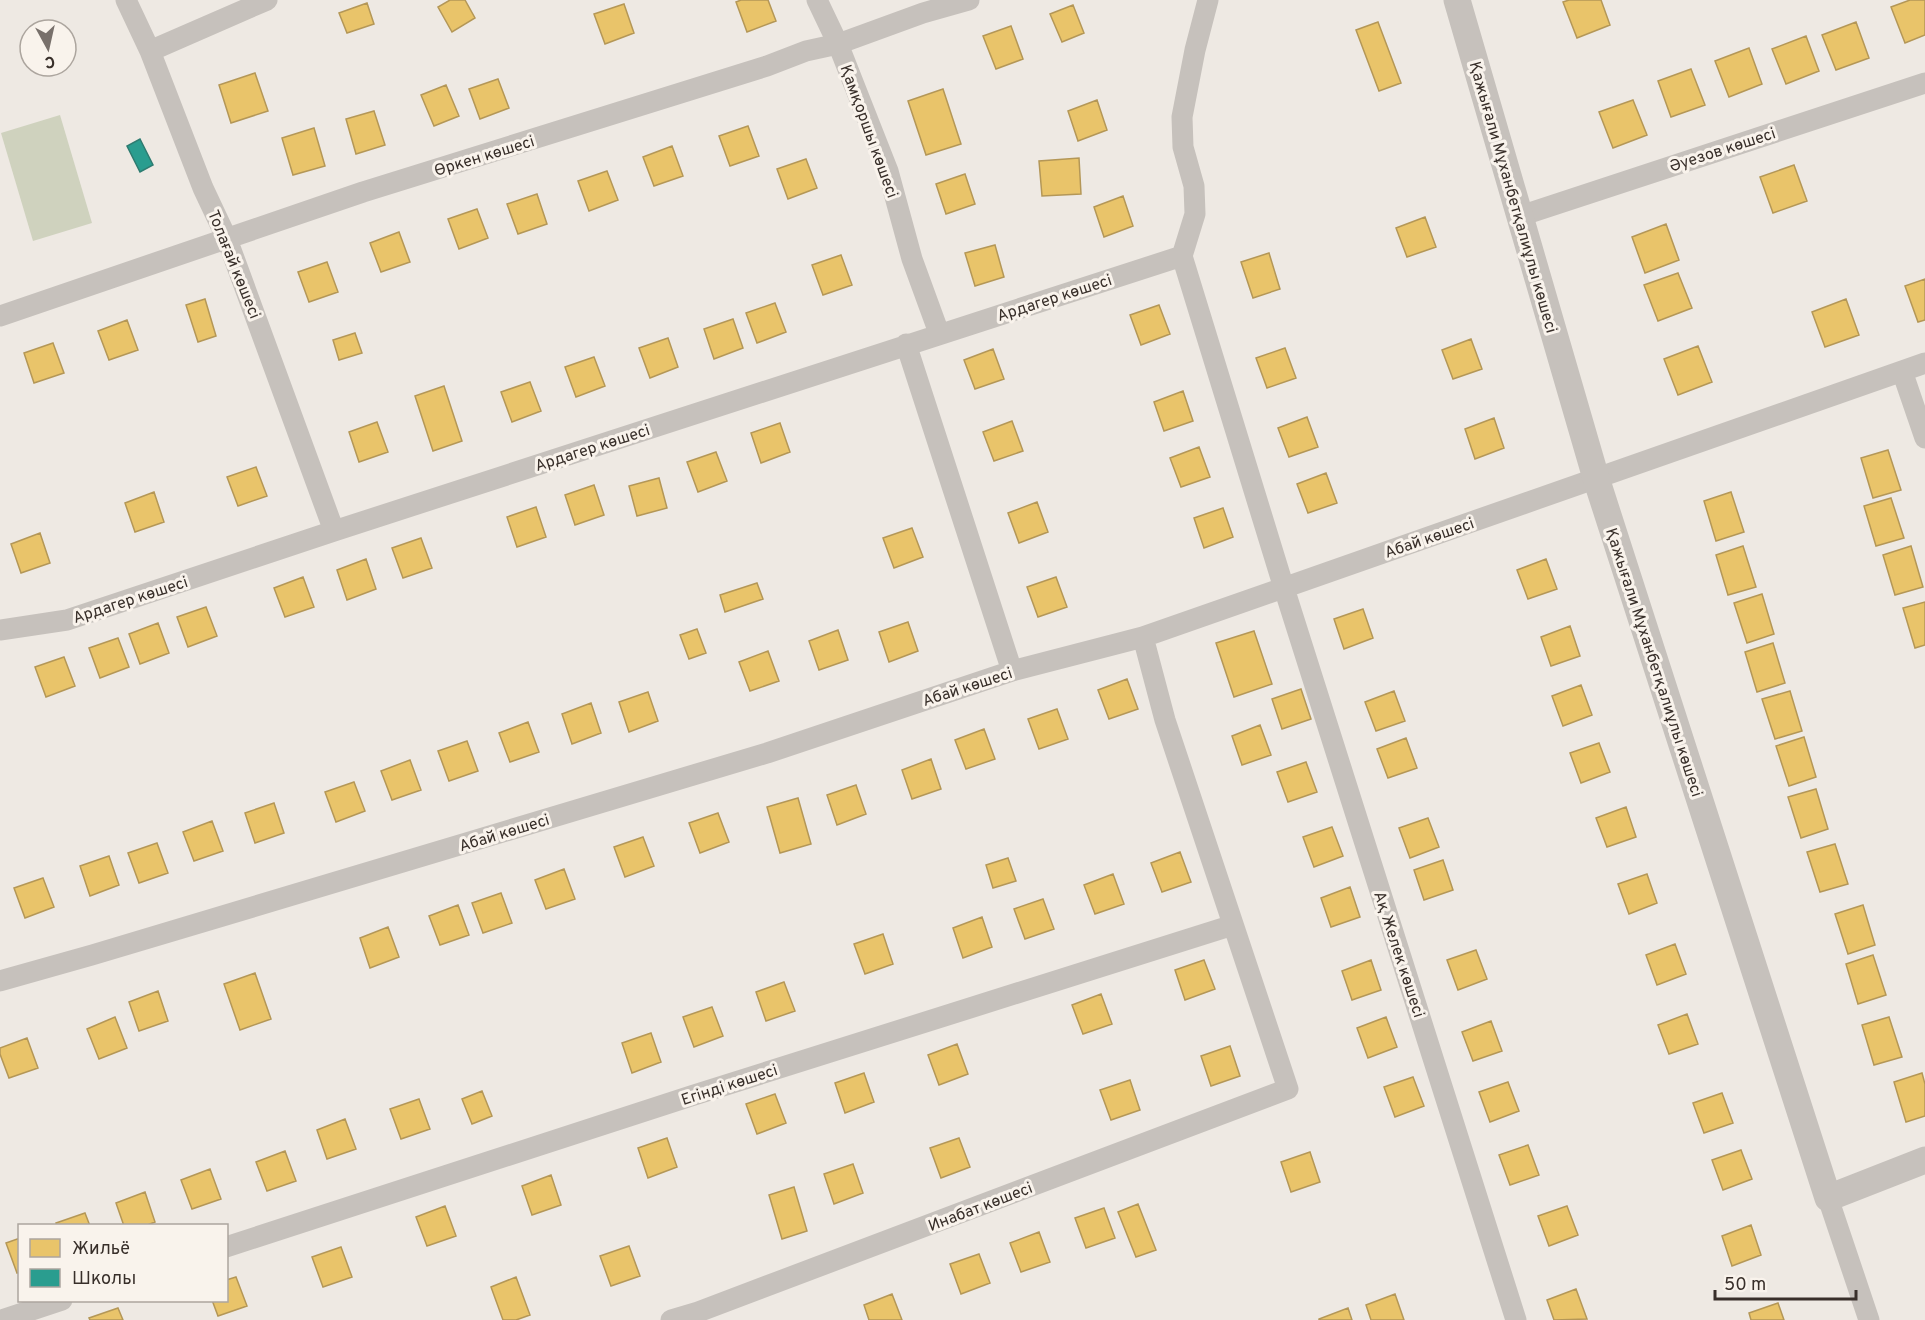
<svg xmlns="http://www.w3.org/2000/svg" width="1925" height="1320" font-family="Overpass,sans-serif">
<style>
.green{fill:#cfd2be}
.homes{fill:#e9c46a;stroke:#b49757;stroke-width:1.5}
.schools{fill:#2a9d8f;stroke:#2e7c71;stroke-width:1.5}
.lines{fill:none;stroke-linecap:round;stroke-linejoin:round}
.minor{stroke:#c6c1bc;stroke-width:21}
.tertiary{stroke:#c6c1bc;stroke-width:27}
.labels{text-anchor:middle;stroke-width:6;stroke-linejoin:round;paint-order:stroke}
.street-label{font-size:16px;fill:#382f2a;stroke:#f9f3ec}
</style>
<rect width="100%" height="100%" fill="#eee9e3"/>
<path class="green" d="M60,115l32,108 -59,18 -32,-108z"/>
<path class="homes" d="M450,0h15l10,18 -23,14 -14,-25z
M741,0h27l8,21 -29,11 -11,-30z
M1569,0h32l9,25 -33,13 -14,-36z
M1910,0h15v35l-20,8 -14,-36z
M367,3l7,21 -27,9 -8,-20z
M624,4l10,29 -29,11 -11,-30z
M1073,5l11,28 -22,9 -12,-28z
M1378,22l23,61 -22,8 -23,-61z
M1856,22l13,36 -33,12 -14,-35z
M1011,26l12,33 -27,10 -13,-33z
M1806,36l13,35 -33,13 -14,-35z
M1749,48l13,36 -33,13 -14,-36z
M1691,69l14,36 -34,12 -13,-36z
M255,73l13,38 -37,12 -12,-38z
M498,79l11,29 -29,11 -11,-30z
M446,85l13,31 -25,10 -13,-31z
M943,89l18,55 -35,11 -18,-54z
M1097,100l10,30 -29,11 -10,-30z
M1633,100l14,35 -34,13 -14,-36z
M374,111l11,34 -29,9 -10,-35z
M748,126l11,30 -29,10 -11,-30z
M314,128l11,38 -32,9 -11,-37z
M672,146l11,30 -29,10 -11,-29z
M1079,158l2,36 -39,2 -3,-35z
M806,159l11,29 -29,11 -11,-30z
M1794,165l13,36 -34,12 -13,-36z
M607,171l11,29 -29,11 -11,-30z
M965,174l10,30 -29,10 -10,-30z
M537,194l10,30 -29,10 -11,-30z
M1123,196l10,30 -29,11 -10,-30z
M477,209l11,29 -29,11 -11,-30z
M1425,217l11,30 -29,10 -11,-29z
M1666,224l13,36 -34,13 -13,-36z
M399,232l11,30 -29,10 -11,-29z
M995,245l9,32 -29,9 -10,-33z
M1269,253l11,36 -27,9 -12,-36z
M841,255l11,30 -29,10 -11,-30z
M327,262l11,30 -29,10 -11,-30z
M1678,273l14,35 -34,13 -14,-36z
M1925,279v41l-7,2 -13,-36z
M205,299l11,37 -18,6 -12,-37z
M1846,299l13,36 -34,12 -13,-35z
M775,303l11,29 -29,11 -11,-30z
M1159,305l11,29 -29,11 -11,-30z
M733,319l10,29 -29,11 -10,-30z
M127,320l11,30 -29,10 -11,-29z
M355,333l7,20 -23,7 -6,-20z
M668,338l10,29 -28,11 -11,-30z
M1471,339l11,30 -29,10 -11,-29z
M53,343l11,30 -30,10 -10,-30z
M1698,346l14,36 -34,13 -14,-36z
M1285,348l11,30 -29,10 -11,-30z
M993,349l11,30 -29,10 -11,-29z
M594,357l11,29 -29,11 -11,-30z
M530,382l11,29 -29,11 -11,-30z
M444,386l18,55 -29,10 -18,-55z
M1183,391l10,30 -29,10 -10,-29z
M1307,417l11,30 -29,10 -11,-29z
M1494,418l10,30 -29,11 -10,-30z
M1012,421l11,30 -29,10 -11,-29z
M377,422l11,30 -29,10 -10,-30z
M780,423l10,29 -29,11 -10,-30z
M1199,447l11,30 -29,10 -11,-29z
M1888,450l13,40 -28,8 -12,-40z
M716,452l11,29 -29,11 -11,-30z
M256,467l11,29 -29,10 -11,-29z
M1326,473l11,30 -29,10 -11,-29z
M659,478l8,30 -30,8 -8,-30z
M594,485l10,30 -29,10 -10,-30z
M154,492l10,30 -29,10 -10,-29z
M1731,492l13,40 -28,9 -12,-40z
M1891,498l13,40 -28,8 -12,-40z
M1037,502l11,30 -29,11 -11,-30z
M536,507l10,30 -29,10 -10,-30z
M1223,508l10,29 -29,11 -10,-30z
M912,528l11,29 -29,11 -11,-30z
M40,533l10,30 -29,10 -10,-29z
M421,538l11,30 -29,10 -11,-30z
M1743,546l13,41 -28,8 -12,-40z
M1911,546l12,41 -28,8 -12,-40z
M366,559l10,30 -29,11 -10,-30z
M1546,559l11,30 -29,10 -11,-29z
M303,577l11,30 -29,10 -11,-29z
M1056,577l11,30 -29,10 -11,-30z
M757,583l6,16 -38,13 -5,-17z
M1762,594l12,40 -27,9 -13,-40z
M1925,602v43l-10,3 -12,-40z
M206,607l11,29 -29,11 -11,-30z
M1363,609l10,29 -29,11 -10,-30z
M908,622l10,29 -29,11 -10,-30z
M158,623l11,30 -29,11 -11,-30z
M1570,626l10,30 -29,10 -10,-29z
M697,629l9,24 -17,6 -9,-24z
M838,630l10,30 -29,10 -10,-29z
M1254,631l18,53 -38,13 -18,-54z
M118,638l11,29 -29,11 -11,-30z
M1773,643l12,40 -28,9 -12,-40z
M768,651l11,30 -29,10 -11,-29z
M64,657l11,29 -29,11 -11,-30z
M1127,679l11,30 -29,10 -11,-29z
M1581,685l11,30 -29,11 -11,-30z
M1301,689l10,30 -29,10 -10,-30z
M1394,691l11,30 -29,10 -11,-29z
M1790,691l12,40 -27,8 -13,-40z
M648,692l10,29 -29,11 -10,-30z
M591,703l10,30 -29,11 -10,-30z
M1057,709l11,30 -29,10 -11,-30z
M528,722l11,30 -29,10 -11,-29z
M1260,725l11,30 -29,10 -10,-29z
M984,729l11,30 -29,10 -11,-29z
M1804,737l12,40 -27,9 -13,-40z
M1406,738l11,30 -29,10 -11,-29z
M467,741l11,30 -29,10 -11,-30z
M1599,743l11,29 -29,11 -11,-30z
M931,759l10,30 -29,10 -10,-29z
M410,760l11,30 -29,10 -11,-29z
M1306,762l11,30 -29,10 -11,-30z
M354,782l11,29 -29,11 -11,-30z
M856,785l10,29 -29,11 -10,-30z
M1816,789l12,40 -27,9 -13,-41z
M798,798l13,46 -31,9 -13,-46z
M274,803l10,30 -29,10 -10,-30z
M1626,807l10,30 -29,10 -11,-29z
M718,813l11,29 -29,11 -11,-30z
M1428,818l11,29 -29,11 -11,-30z
M212,821l11,30 -29,10 -11,-29z
M1332,827l11,29 -29,11 -11,-30z
M643,837l11,29 -29,11 -11,-30z
M157,843l11,30 -29,10 -11,-30z
M1835,844l13,40 -28,8 -13,-40z
M1180,852l11,30 -29,10 -11,-29z
M109,856l10,29 -29,11 -10,-30z
M1008,858l8,23 -23,7 -7,-23z
M1443,860l10,30 -29,10 -10,-30z
M564,869l11,30 -29,10 -11,-29z
M1113,874l11,30 -29,10 -11,-29z
M1647,874l10,29 -28,11 -11,-30z
M43,878l11,29 -29,11 -11,-30z
M1350,887l10,30 -29,10 -10,-29z
M501,893l11,30 -29,10 -11,-30z
M1043,899l11,30 -29,10 -11,-30z
M458,905l11,30 -29,10 -11,-29z
M1863,905l12,40 -27,9 -13,-40z
M982,917l10,30 -29,11 -10,-30z
M388,927l11,30 -29,11 -10,-30z
M883,934l10,30 -28,10 -11,-30z
M1675,944l11,30 -29,11 -11,-30z
M1476,950l11,29 -29,11 -11,-30z
M1873,955l13,40 -28,9 -12,-40z
M1204,960l11,29 -30,11 -10,-30z
M1371,960l10,30 -29,10 -10,-29z
M255,973l16,46 -31,11 -16,-46z
M784,982l11,29 -29,10 -10,-29z
M158,991l10,30 -29,10 -10,-29z
M1101,994l11,30 -29,10 -11,-29z
M712,1007l11,29 -29,11 -11,-30z
M1687,1014l11,30 -29,10 -11,-29z
M115,1017l12,31 -28,11 -12,-30z
M1386,1017l11,30 -29,11 -11,-30z
M1889,1017l13,40 -28,8 -12,-40z
M1491,1021l11,30 -29,10 -11,-29z
M651,1033l10,29 -29,11 -10,-30z
M27,1038l11,30 -29,10 -9,-24v-6z
M957,1044l11,30 -29,11 -11,-30z
M1230,1046l10,30 -29,10 -10,-30z
M864,1073l10,29 -29,11 -10,-30z
M1922,1073l3,11v32l-19,6 -12,-40z
M1413,1077l11,29 -29,11 -11,-30z
M1130,1080l10,30 -29,10 -11,-30z
M1508,1082l11,29 -29,11 -11,-30z
M482,1091l10,25 -20,8 -10,-25z
M1722,1093l11,30 -29,10 -11,-30z
M775,1094l11,29 -29,11 -11,-30z
M419,1099l11,30 -29,10 -11,-30z
M345,1119l11,30 -29,10 -10,-29z
M667,1138l10,29 -29,11 -10,-30z
M959,1138l11,29 -29,11 -11,-30z
M1528,1145l11,30 -29,10 -11,-30z
M1741,1150l11,29 -29,11 -11,-30z
M285,1151l11,30 -29,10 -11,-29z
M1310,1152l10,30 -29,10 -10,-30z
M853,1164l10,29 -29,11 -10,-30z
M210,1169l11,30 -29,10 -11,-29z
M551,1175l10,30 -29,10 -10,-29z
M794,1187l13,44 -25,8 -13,-44z
M145,1192l10,30 -10,4h-21l-8,-23z
M1138,1204l18,46 -20,7 -18,-45z
M445,1206l11,30 -29,10 -11,-29z
M1567,1206l11,29 -29,11 -11,-30z
M1104,1208l11,30 -29,10 -11,-30z
M85,1213l5,13h-33l-1,-3z
M1751,1225l10,30 -29,11 -10,-30z
M1039,1232l11,30 -29,10 -11,-29z
M20,1238v34l-3,1 -11,-30z
M629,1246l11,30 -29,10 -11,-30z
M341,1247l11,30 -29,10 -11,-30z
M979,1254l11,29 -29,11 -11,-30z
M236,1277l11,29 -29,10 -6,-16h14v-20z
M516,1277l14,38 -14,5h-13l-12,-33z
M1576,1289l11,30 -33,1 -7,-20z
M892,1294l10,26h-33l-5,-15z
M1395,1294l9,26h-33l-5,-15z
M1778,1303l6,17h-33l-2,-7z
M118,1308l5,12h-33l-1,-2z
M1348,1308l4,12h-33v-1z"/>
<path class="schools" d="M140,139l13,26 -13,7 -13,-26z"/>
<g class="lines">
<path class="minor" d="M126,0l24,51 53,137 24,51 107,292
M817,0l21,44 50,127 24,88 27,74
M1208,0l-13,50 -13,67 1,30 11,39 1,28 -13,42 102,332 232,732
M150,51l117,-51
M1520,216l405,-133
M0,316l363,-124 404,-126 39,-15 32,-7 85,-31 46,-13
M906,344l106,327
M1902,371l23,67
M0,630l67,-10 267,-89 848,-275
M0,981l92,-26 675,-202 245,-82 131,-34 782,-274
M1828,1198l41,122
M226,1247l465,-151 542,-171
M2,1320l60,-20
M671,1320l27,-8 590,-223 -123,-369 -22,-83"/>
<path class="tertiary" d="M1457,0l139,478 232,720 97,-38"/>
</g>
<g class="labels">
<g class="street-label">
<text transform="translate(870 131) rotate(70)" y="6">Қамқоршы көшесі</text>
<text transform="translate(1722 149) rotate(-18)" y="6">Әуезов көшесі</text>
<text transform="translate(484 155) rotate(-17)" y="6">Өркен көшесі</text>
<text transform="translate(1514 197) rotate(74)" y="6">Қажығали Мұханбетқалиұлы көшесі</text>
<text transform="translate(235 264) rotate(68)" y="6">Толағай көшесі</text>
<text transform="translate(1054 297) rotate(-18)" y="6">Ардагер көшесі</text>
<text transform="translate(592 447) rotate(-18)" y="6">Ардагер көшесі</text>
<text transform="translate(1429 537) rotate(-19)" y="6">Абай көшесі</text>
<text transform="translate(130 599) rotate(-18)" y="6">Ардагер көшесі</text>
<text transform="translate(1655 662) rotate(72)" y="6">Қажығали Мұханбетқалиұлы көшесі</text>
<text transform="translate(967 686) rotate(-18)" y="6">Абай көшесі</text>
<text transform="translate(504 832) rotate(-17)" y="6">Абай көшесі</text>
<text transform="translate(1400 954) rotate(72)" y="6">Ақ Желек көшесі</text>
<text transform="translate(729 1084) rotate(-18)" y="6">Егінді көшесі</text>
<text transform="translate(980 1206) rotate(-21)" y="6">Инабат көшесі</text>
</g>
</g>
<rect x="18" y="1224" width="210" height="78" fill="#f9f3ec" stroke="#aca59e" stroke-width="1.5"/>
<rect x="30" y="1239" width="30" height="18" fill="#e9c46a" stroke="#aca59e" stroke-width="1.5"/>
<text x="72" y="1254" font-size="18" fill="#382f2a">Жильё</text>
<rect x="30" y="1269" width="30" height="18" fill="#2a9d8f" stroke="#aca59e" stroke-width="1.5"/>
<text x="72" y="1284" font-size="18" fill="#382f2a">Школы</text>
<g transform="translate(48 48) rotate(172)"><circle r="28" fill="#f9f3ec" stroke="#aca59e" stroke-width="1.5"/>
<path d="M0-4.5L10 22L0 15L-10 22Z" fill="#78706b"/>
<text y="-9" font-size="16" font-weight="bold" text-anchor="middle" fill="#382f2a">С</text>
</g>
<path d="M1715 1290v9h141v-9" fill="none" stroke="#382f2a" stroke-width="3"/>
<text x="1724" y="1290" font-size="18" fill="#382f2a" stroke="#f9f3ec" stroke-width="4.5" paint-order="stroke">50 m</text>
</svg>
